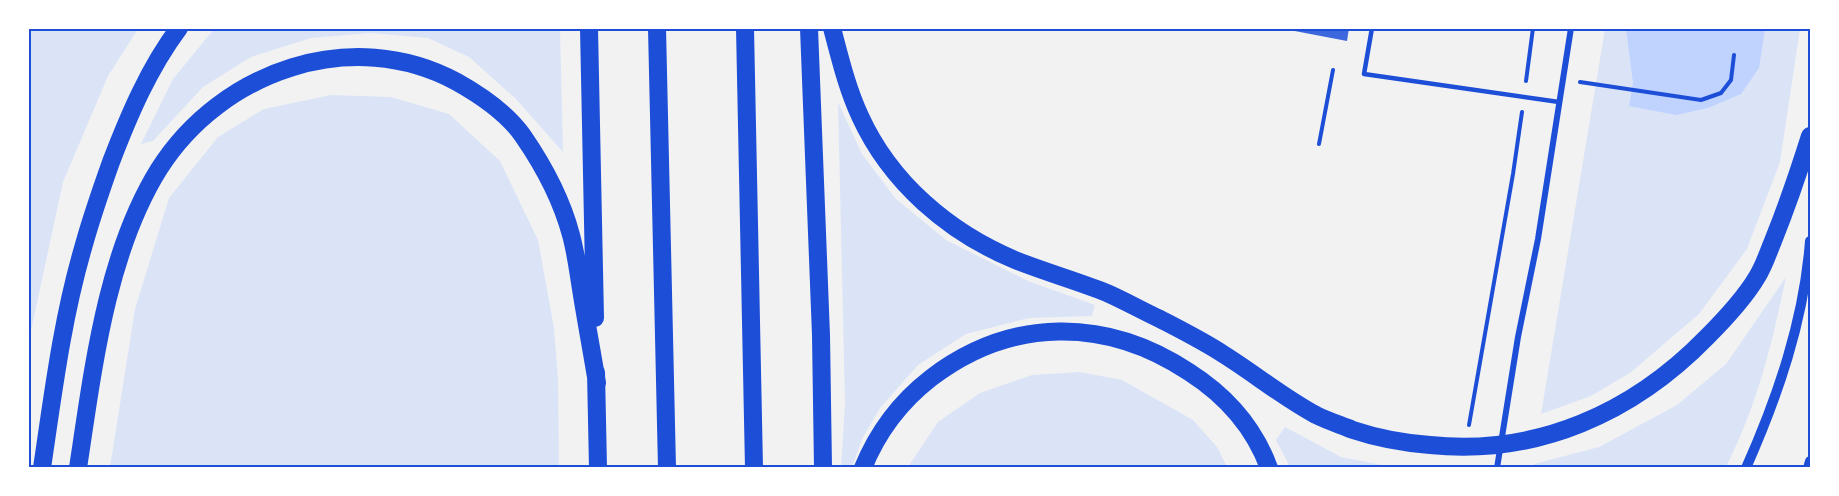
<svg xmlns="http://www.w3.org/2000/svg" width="1839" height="496" font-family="Figtree,sans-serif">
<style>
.green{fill:#dbe4f7}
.water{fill:#bfd3fe}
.building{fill:#3d67dc}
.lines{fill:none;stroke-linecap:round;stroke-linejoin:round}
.path{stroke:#1d4ed8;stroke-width:4}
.service{stroke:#1d4ed8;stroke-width:4.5}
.minor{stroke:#1d4ed8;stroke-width:6}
.tertiary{stroke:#1d4ed8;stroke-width:10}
.motorway{stroke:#1d4ed8;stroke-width:18}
.neatline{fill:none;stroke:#1d4ed8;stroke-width:2}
</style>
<rect width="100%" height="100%" fill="#f2f2f2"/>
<path class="green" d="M28,29h110l-30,47 -45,106 -34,158z
M214,29h346l3,123 -47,-53 -47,-42 -41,-19 -57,-5 -60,5 -60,19 -48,30 -50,54 -12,3 32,-65z
M1605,29h195l-20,133 -33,87 -48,65 -69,59 -39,23 -50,18z
M331,95l60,2 58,17 51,47 38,79 16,88 4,51 1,88h-449l25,-158 34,-111 49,-61 46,-28z
M838,102l24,52 33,44 51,42 82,41 67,24 -3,11 -63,2 -63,16 -48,31 -38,43 -18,31 -10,29 -11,-1 4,-63z
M1786,277c-14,68 -29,128 -60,190h-192v-3l65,-17 78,-42 49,-41z
M1080,372l42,8 71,40 24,27 10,20h-319l30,-45 42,-29 52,-18z
M1285,427l56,30 51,10h-102l-14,-27z"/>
<path class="water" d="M1626,29h139l-6,39 -18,26 -33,14 -32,7 -47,-9 4,-23z"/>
<path class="building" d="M1279,28h70l-2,13z"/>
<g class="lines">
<path class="path" d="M1526,81l7,-53
M1580,82l121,18 20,-7 10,-13 3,-25
M1319,144l14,-74
M1469,425l44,-251 9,-62"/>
<path class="service" d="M1372,28l-8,46 195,28"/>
<path class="minor" d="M1497,468l21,-131 20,-98 33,-211"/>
<path class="tertiary" d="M1746,468c32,-72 58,-148 64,-227
M1808,468l2,-7"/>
<path class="motorway" d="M589,28l6,290
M657,28l10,440
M745,28l9,440
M809,28l12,307 2,133
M832,28c8,30 15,60 28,88 30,66 88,116 155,144 30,12 62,21 92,33 18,8 36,18 53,26 21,11 43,22 63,35 32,20 61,44 93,61 12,6 25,10 37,15 24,8 51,13 77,15 107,11 203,-32 277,-108 18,-18 37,-38 50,-60 7,-11 11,-24 16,-36 14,-35 26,-70 37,-105
M596,372l2,96
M42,468c11,-74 20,-148 41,-220 8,-29 18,-58 28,-86 18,-47 38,-94 68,-134
M78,468c15,-98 28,-214 81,-299 62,-98 193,-144 298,-87 25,14 50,31 66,54 20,29 39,65 48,99 5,18 7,36 10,54 5,32 11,63 16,94
M863,468c15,-37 37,-66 68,-90 80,-61 175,-61 258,-6 36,23 65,55 80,96"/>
</g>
<rect width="1839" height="496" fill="none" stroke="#ffffff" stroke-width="60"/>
<rect x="30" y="30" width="1779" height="436" class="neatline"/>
</svg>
